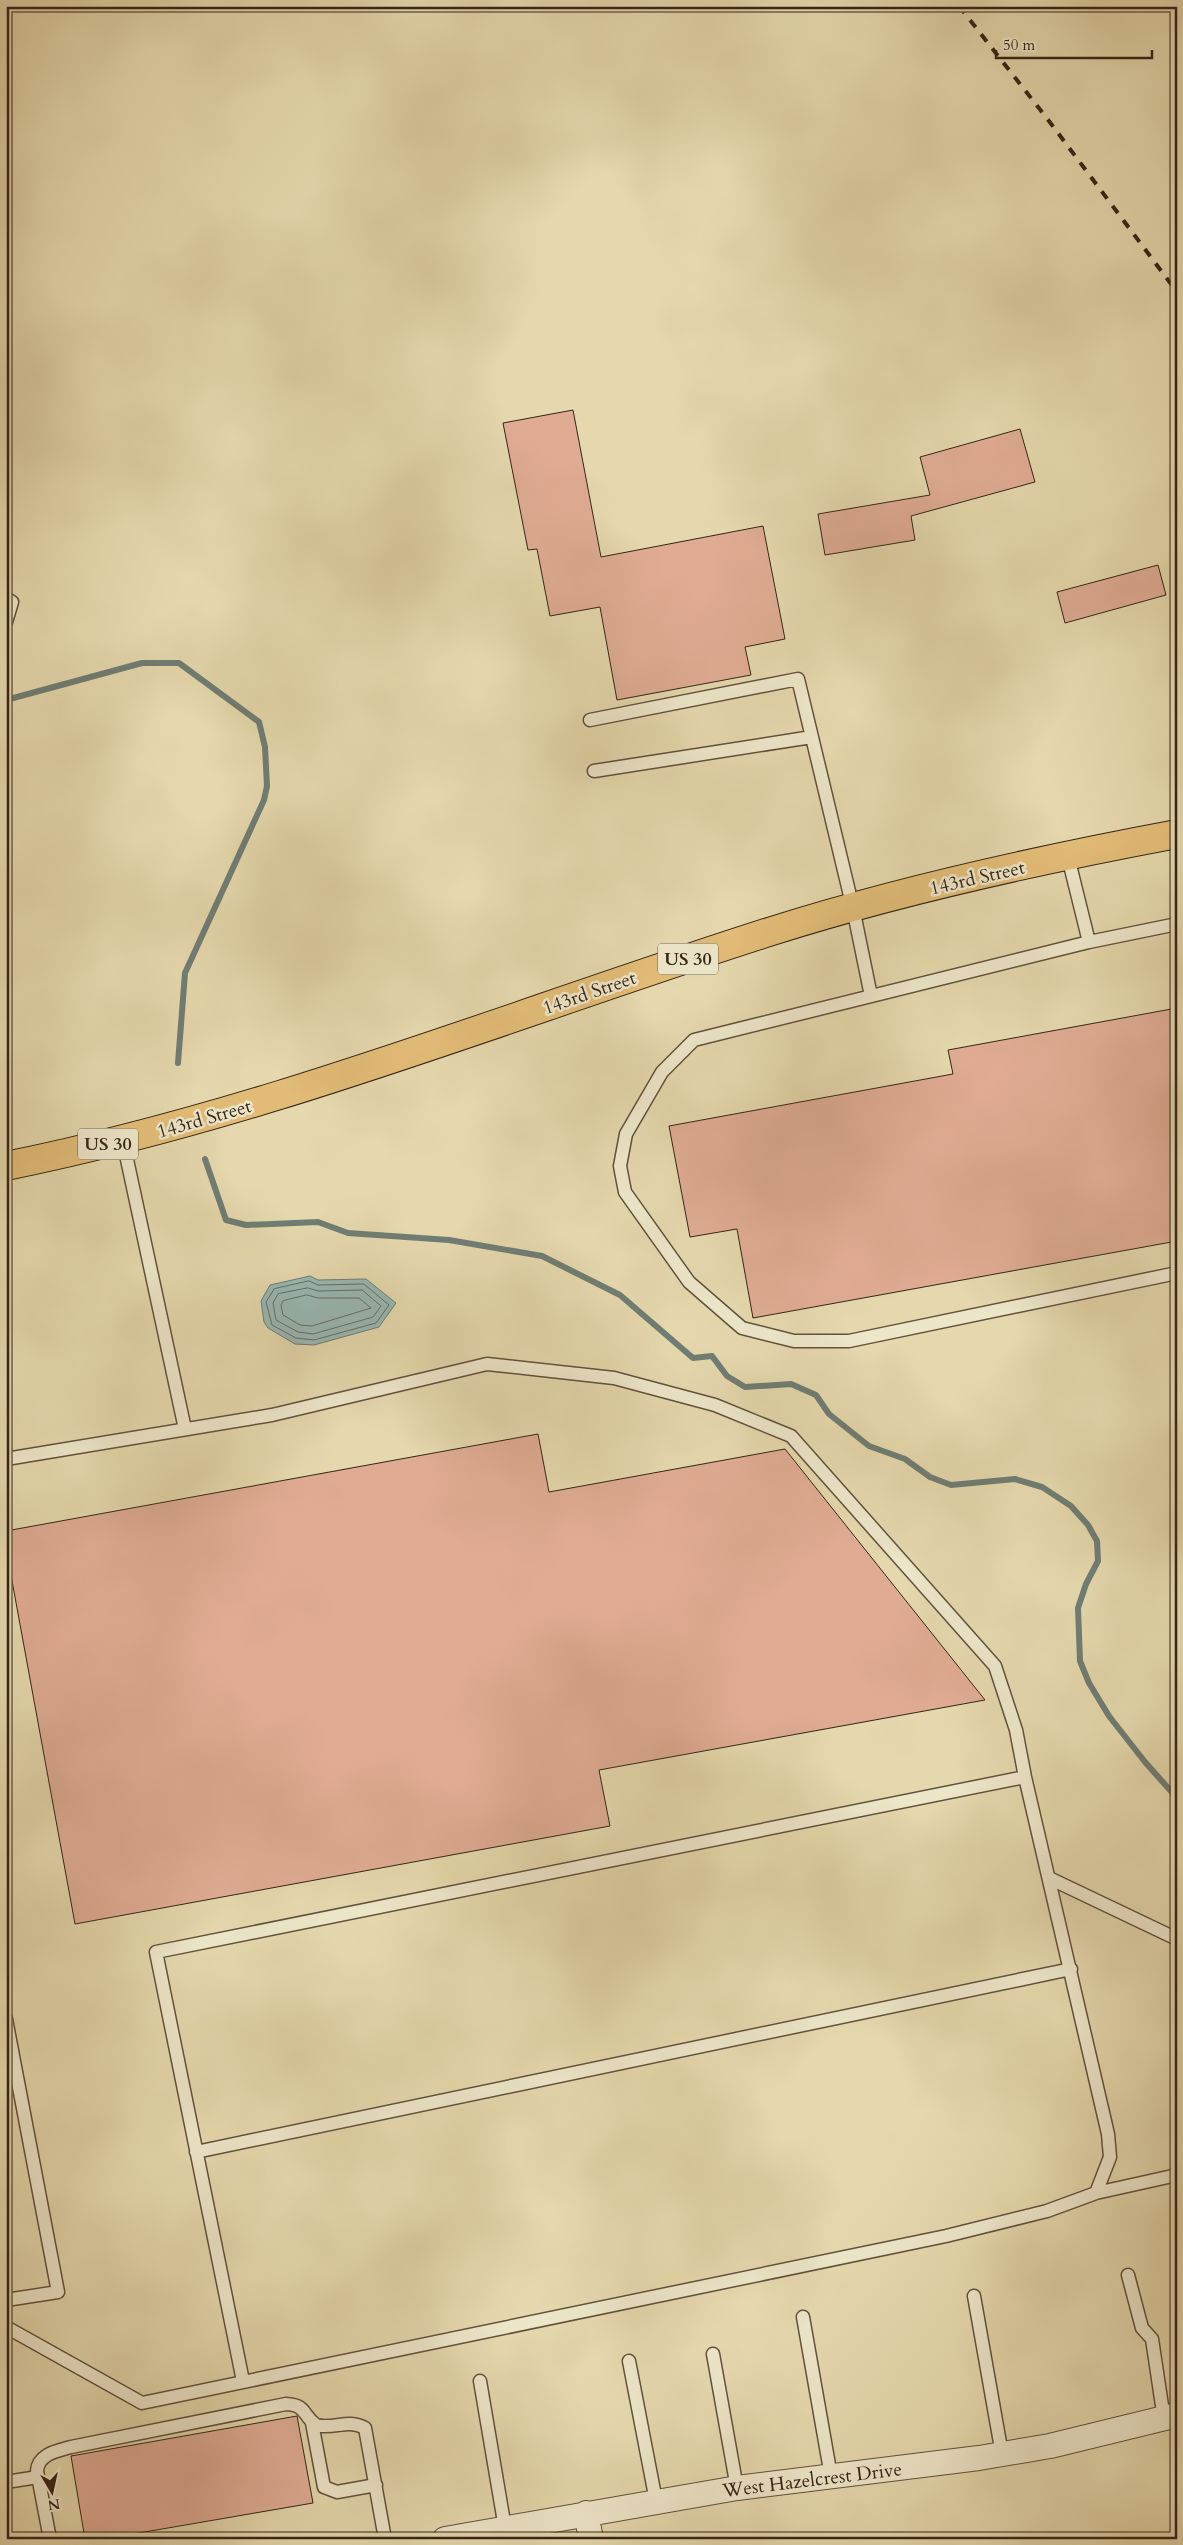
<svg xmlns="http://www.w3.org/2000/svg" width="1183" height="2545" font-family="Cardo,serif">
<style>
.water{fill:#98b8b3;stroke:#707d74}
.lines{fill:none;stroke-linecap:round;stroke-linejoin:round}
.shore{stroke:#666e64;stroke-width:1}
.stream{stroke:#707d74;stroke-width:6}
.building{fill:#dfac93;stroke:#342516}
.lane-casing{stroke:#60523c;stroke-width:15}
.street-casing{stroke:#60523c;stroke-width:26}
.primary-casing{stroke:#342516;stroke-width:30}
.lane{stroke:#ede6c9;stroke-width:12}
.street{stroke:#ede6c9;stroke-width:24}
.primary{stroke:#e2bc76;stroke-width:28}
.rail{stroke:#342516;stroke-width:4;stroke-dasharray:9 9;stroke-linecap:butt}
.labels{text-anchor:middle;stroke-width:5;stroke-linejoin:round;paint-order:stroke}
.shield{fill:#ede6c9;stroke:#6c5f4c;stroke-width:1}
.shield-label{font-size:18px;font-weight:bold;fill:#342516}
.street-label{font-size:19px;fill:#342516;stroke:#ede6c9}
</style>
<rect width="100%" height="100%" fill="#e4d8ac"/>
<filter id="stains"><feTurbulence type="fractalNoise" baseFrequency=".004" numOctaves="4"/><feColorMatrix values="0 0 0 0 .2 0 0 0 0 .09 0 0 0 0 .02 0 0 0 .5 -.17"/></filter>
<radialGradient id="worn" r=".72"><stop offset=".6" stop-color="#630" stop-opacity="0"/><stop offset="1" stop-color="#630" stop-opacity=".3"/></radialGradient>
<path class="water" d="M310,1276l8,4 48,-1 30,24 -17,24 -65,18 -19,-1 -27,-16 -4,-6 -3,-21 9,-16z"/>
<g class="lines">
<path class="shore" d="M309,1281l9,4 46,-1 25,21 -13,18 -62,17 -18,-2 -24,-13 -6,-23 8,-13z
M308,1288l10,3 44,-1 19,16 -8,11 -60,17 -15,-2 -22,-12 -3,-17 5,-9z
M307,1295l11,3h41l12,10 -59,18 -12,-1 -17,-10 -2,-10 2,-4z"/>
<path class="stream" d="M6,700l136,-37h37l80,59 6,25 2,39 -3,14 -79,173 -7,90
M205,1159l21,61 20,5 72,-3 30,11 101,7 93,16 78,39 73,63 19,-2 15,20 18,11 46,-3 25,11 13,19 40,32 36,13 25,18 21,8 64,-6 27,8 29,19 17,19 9,16 1,20 -12,23 -8,24 2,53 9,22 20,33 36,46 32,36"/>
</g>
<path class="building" d="M573,410l28,147 162,-31 22,113 -40,8 6,28 -134,25 -17,-93 -50,9 -13,-67 -9,1 -25,-127z
M1020,429l15,53 -124,34 4,24 -90,15 -7,-41 112,-19 -10,-38z
M1158,565l8,30 -101,28 -8,-31z
M1177,1008v233l-424,77 -16,-89 -47,8 -21,-111 284,-52 -5,-24z
M538,1434l11,58 236,-43 200,251 -386,70 11,56 -535,98 -69,-376v-17z
M297,2416l16,87 -209,36h-19l-14,-83z"/>
<g class="lines">
<g class="lane-casing">
<path id="lane" d="M6,598l6,4 -6,20
M590,720l208,-41 55,229 18,88
M594,771l218,-34
M1068,857l21,85 88,-18
M1089,942l-395,98 -32,32 -36,62 -6,32 5,26 64,90 53,46 52,13h55l328,-68
M123,1141l62,288
M6,1459l266,-44 215,-51 127,14 101,27 76,31 204,230 21,64 9,47 83,357 2,23 -14,36 -49,18 -101,25 -804,167 -136,-76
M1049,1878l128,61
M6,2019l52,273 -52,8
M196,2152l875,-183
M1096,2193l81,-18
M1128,2275l14,53 10,11 12,80
M974,2296l28,158
M803,2317l28,159
M713,2354l24,134
M629,2361l27,140
M243,2381l-87,-429 869,-175
M480,2381l25,147
M312,2423l12,64 13,5 39,-7
M6,2482l32,-5
M50,2539l-13,-68c1,-17 20,-20 34,-24l215,-43c21,1 16,11 30,21 17,5 32,-7 49,3l20,111"/>
</g>
<g class="street-casing">
<path id="street" d="M586,2513l5,26
M445,2539l292,-51 242,-30 71,-12 127,-31"/>
</g>
<g class="primary-casing">
<path id="primary" d="M6,1166c263,-53 511,-154 766,-235 129,-41 271,-72 405,-97"/>
</g>
<use href="#lane" class="lane"/>
<use href="#street" class="street"/>
<use href="#primary" class="primary"/>
<path class="rail" d="M959,6l90,115 128,171"/>
</g>
<g class="labels">
<g class="shield">
<rect x="658" y="943.5" width="60" height="31" rx="4"/>
<rect x="78" y="1128.5" width="60" height="31" rx="4"/>
</g>
<g class="shield-label">
<text x="688" y="965">US 30</text>
<text x="108" y="1150">US 30</text>
</g>
<g class="street-label">
<text transform="translate(977 877) rotate(-13)" y="7">143rd Street</text>
<text transform="translate(589 992) rotate(-19)" y="7">143rd Street</text>
<text transform="translate(204 1118) rotate(-16)" y="7">143rd Street</text>
<text transform="translate(812 2479) rotate(-7)" y="7">West Hazelcrest Drive</text>
</g>
</g>
<rect width="1183" height="2545" fill="none" stroke="#e4d8ac" stroke-width="25"/>
<rect x="8" y="8" width="1168" height="2530" fill="none" stroke="#342516" stroke-width="2.5"/>
<rect x="12" y="12" width="1158" height="2520" fill="none" stroke="#342516"/>
<g transform="translate(52 2492) rotate(171)" stroke="#ede6c9" stroke-width="4" paint-order="stroke">
<path d="M0-4L9 19L0 12L-9 19Z" fill="#342516"/>
<text y="-8" font-size="14" font-weight="bold" text-anchor="middle" fill="#342516">N</text>
</g>
<path d="M996 50v8h156v-8" fill="none" stroke="#342516" stroke-width="2.5"/>
<text x="1003" y="50" font-size="15" fill="#342516" stroke="#ede6c9" stroke-width="4" paint-order="stroke">50 m</text>
<rect width="100%" height="100%" filter="url(#stains)"/>
<rect width="100%" height="100%" fill="url(#worn)"/>
</svg>
